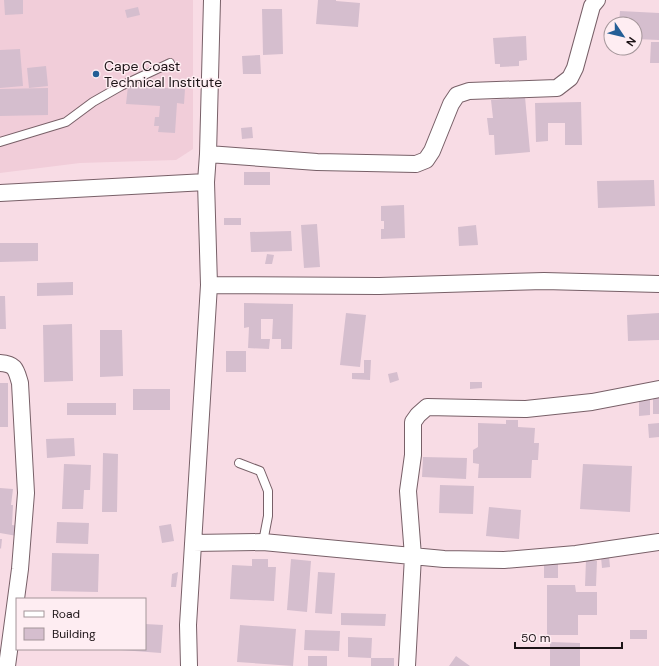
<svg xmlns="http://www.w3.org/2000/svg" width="659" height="666" font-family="'DM Sans',sans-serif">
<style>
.built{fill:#f1cdd9}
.building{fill:#d5bece}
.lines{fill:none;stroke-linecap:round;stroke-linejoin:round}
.service-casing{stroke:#786068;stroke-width:10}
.minor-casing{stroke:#786068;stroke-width:18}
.service{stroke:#fff;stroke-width:8}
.minor{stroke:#fff;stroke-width:16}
.poi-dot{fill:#245e96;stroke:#feedf2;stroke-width:1.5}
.labels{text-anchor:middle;stroke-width:3;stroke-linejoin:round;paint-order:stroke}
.poi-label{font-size:14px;fill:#1d1417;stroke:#feedf2;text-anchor:start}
</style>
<rect width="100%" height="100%" fill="#f8dce5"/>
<path class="built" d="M0,0h193v149l-17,11 -96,3 -80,10z"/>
<path class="building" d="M4,0h19v14l-18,1z
M318,0h18v1l24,2 -2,24 -42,-3z
M138,7l2,8 -13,3 -2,-8z
M262,9h20l1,45 -20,1z
M620,11l39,2v27l-24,-1v-15h-16z
M526,36l1,24 -8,1v5l-19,1v-3h-5l-2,-26z
M651,42h8v21h-9z
M20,49l3,37 -23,2v-38z
M260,55l1,19h-18l-1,-18z
M46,66l2,20 -19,2 -2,-20z
M128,86l57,3 -1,15 -7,-1 -2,30 -17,-1 1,-6h-5l1,-9h4l1,-11 -34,-2z
M48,88v27l-48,1v-27z
M525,97l5,55 -35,3 -1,-20h-5l-2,-17h6l-2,-18z
M581,102l1,43h-17v-22h-17v18l-12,1 -1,-39z
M252,127l1,11 -11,1 -1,-11z
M244,172h26v13h-26z
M654,180l1,26 -57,2 -1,-27z
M404,205l1,33 -24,1v-10h3v-8h-3v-15z
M224,218h17v7h-17z
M317,224l3,43 -16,1 -3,-43z
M476,225l2,20 -19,1 -1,-19z
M291,231l1,20 -41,1 -1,-20z
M0,243h38v18l-38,1z
M267,254l7,1 -2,9h-7z
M73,282v13l-36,1v-13z
M0,296h5l1,33h-6z
M244,303l49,1 -1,45h-11v-10h-9l1,-20h-12v20h9l-1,10 -21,-1 1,-21 -5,1z
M346,313l20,2 -6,52 -20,-2z
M659,313v27l-31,1 -1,-26z
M72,324l1,57 -29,1 -1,-57z
M100,330h22l1,46 -23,1z
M226,351h20v21h-20z
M364,360h7l-1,20 -18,-1v-6h12z
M397,372l2,8 -9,3 -2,-9z
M470,382h12v6l-12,1z
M0,383h8v44h-8z
M133,389h37v21h-37z
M653,396h6v18h-6z
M639,398h11v17l-11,1z
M67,403h49v12h-49z
M506,420h12v7l17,1 -1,15h5l-1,17h-6l-1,18h-53l1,-14 -6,-1v-13l5,-3v-24l28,1z
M659,423v14l-10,1 -1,-14z
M74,438l1,18 -28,2 -1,-19z
M103,453l15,1 -1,58h-15z
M423,457l44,1 -1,21 -44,-2z
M64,464l27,1 -1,25h-6l-1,19h-21z
M583,464l49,2 -2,46 -50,-3z
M440,485l34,1 -1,28 -34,-1z
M0,488l13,1 -2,16h2l-1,20 7,1 -2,10 -17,-3z
M489,507l32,3 -2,29 -33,-3z
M57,522l32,1 -1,21 -32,-1z
M171,524l3,17 -12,2 -3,-17z
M0,539h2l-1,10 -1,-1z
M52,553l47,1 -1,38 -47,-1z
M609,556l1,11 -8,1 -1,-11z
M252,559h16v8h8l-2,34 -44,-2 2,-34 20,1z
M291,559l20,2 -4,51 -20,-2z
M558,560v18h-14v-17z
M586,560l11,1 -1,25h-11z
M178,572l-2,15h-5l1,-13z
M318,572l17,1 -3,41 -17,-1z
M547,585h28l1,7h21v23h-19v20h-31z
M341,613l45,1 -1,12 -44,-1z
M145,624l18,1 -2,28 -40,-3v-1h24z
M240,625l56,4 -3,37 -56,-4z
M305,630l35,1 -1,20 -35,-1z
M630,630h17v9h-17z
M348,637l24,1 -1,20 -23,-1z
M550,642l30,1v23h-30z
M308,656h19v10h-19z
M456,656l14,10h-21z
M371,658h23v8h-23z"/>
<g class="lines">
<g class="service-casing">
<path id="service" d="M0,142l66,-20 27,-20 28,-16 49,-23
M239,463l21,8 8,20v25l-5,26"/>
</g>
<g class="minor-casing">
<path id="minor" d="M208,154l109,8 99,2 10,-4 6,-9 19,-47 6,-9 12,-4 88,-3 13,-10 5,-10 17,-62 5,-6
M0,193l206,-11
M209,285l170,1 165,-5 115,3
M0,363c16,1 16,7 20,20l6,110 -6,76 -13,97
M193,543l70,-1 181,17 60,1 72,-6 83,-12
M189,666l-1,-41 21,-340 -3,-103 2,-28 4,-154
M407,666l6,-110 -5,-65 5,-36v-33l5,-7 9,-8 99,2 66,-7 67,-13"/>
</g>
<use href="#service" class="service"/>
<use href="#minor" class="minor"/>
</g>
<circle class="poi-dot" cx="96" cy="74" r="4"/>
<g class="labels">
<g class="poi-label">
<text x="104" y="71">Cape Coast<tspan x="104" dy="16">Technical Institute</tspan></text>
</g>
</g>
<rect x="16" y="598" width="130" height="52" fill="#feedf2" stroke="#a4969a"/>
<rect x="24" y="611" width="20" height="6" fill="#ffffff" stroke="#a4969a"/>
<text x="52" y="618" font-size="12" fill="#1d1417">Road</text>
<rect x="24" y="628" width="20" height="12" fill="#d5bece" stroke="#a4969a"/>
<text x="52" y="638" font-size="12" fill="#1d1417">Building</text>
<g transform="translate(623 36) rotate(125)"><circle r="19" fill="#feedf2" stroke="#a4969a"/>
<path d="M0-3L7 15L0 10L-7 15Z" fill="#245e96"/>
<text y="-6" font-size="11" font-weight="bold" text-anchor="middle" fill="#1d1417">N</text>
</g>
<path d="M515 642v6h107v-6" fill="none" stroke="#1d1417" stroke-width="2"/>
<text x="521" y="642" font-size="12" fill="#1d1417" stroke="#feedf2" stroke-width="3" paint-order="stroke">50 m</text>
</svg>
